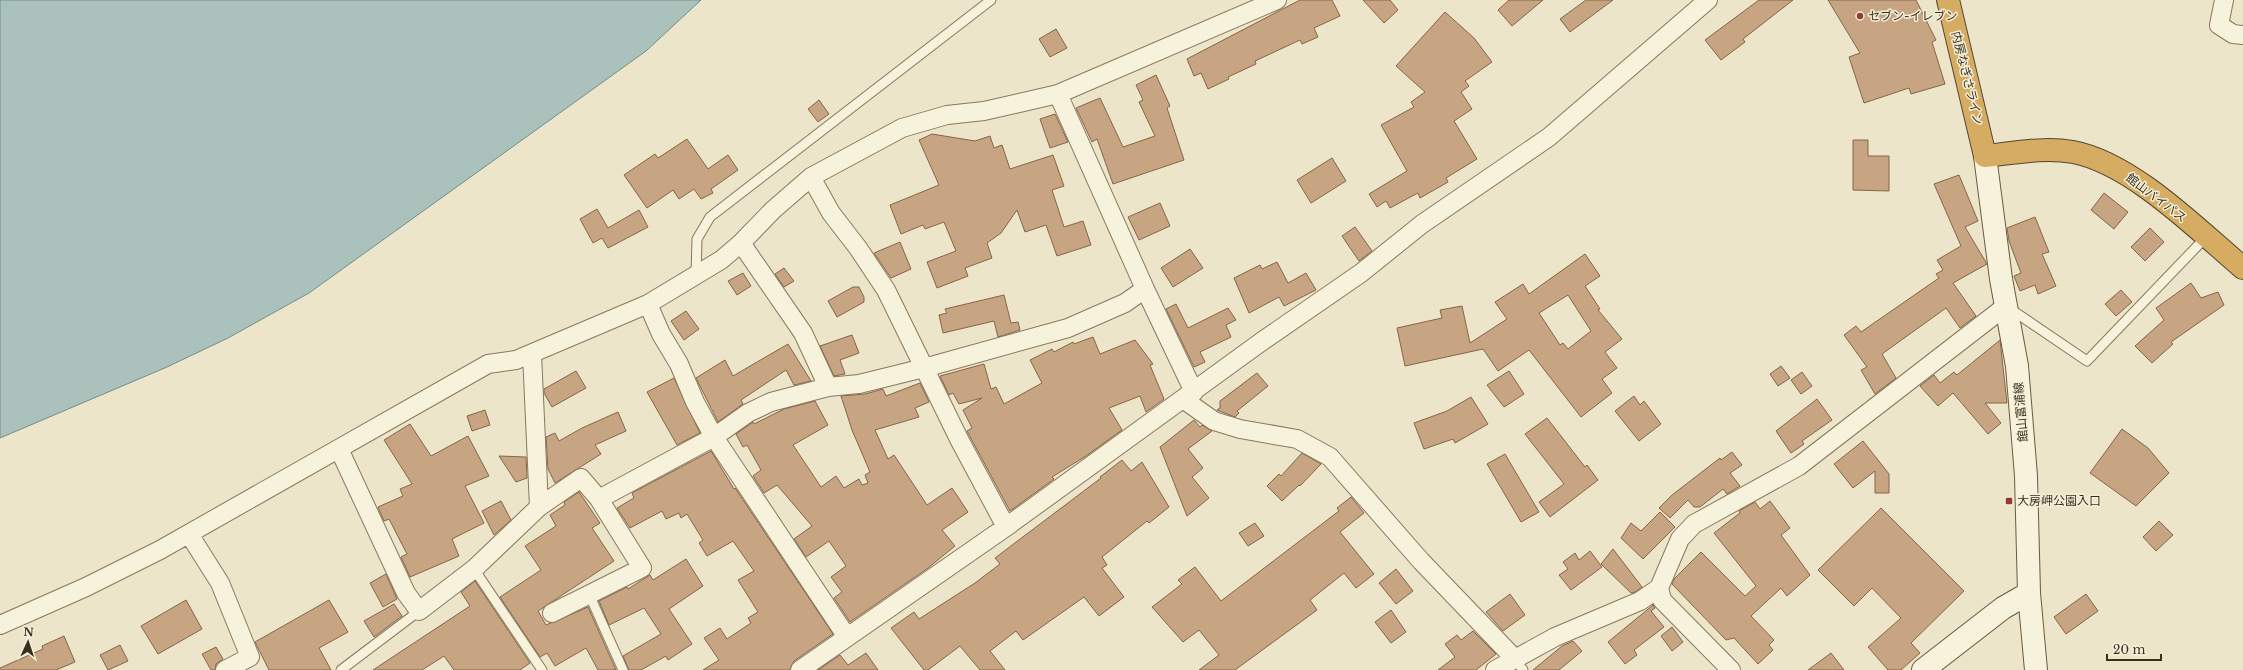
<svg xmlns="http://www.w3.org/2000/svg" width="2243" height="670" font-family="'Libre Baskerville','Noto Sans JP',serif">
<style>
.water{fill:#aac1bc;stroke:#708f8a}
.building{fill:#c8a582;stroke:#856546;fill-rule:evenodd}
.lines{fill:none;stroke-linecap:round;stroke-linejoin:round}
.lane-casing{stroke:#88785f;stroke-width:11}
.street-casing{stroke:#88785f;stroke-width:20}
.secondary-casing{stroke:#6a5942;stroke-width:24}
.highway-casing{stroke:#564632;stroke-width:24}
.lane{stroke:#f7f2dc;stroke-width:9}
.street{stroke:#f7f2dc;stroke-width:18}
.secondary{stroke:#f7f2dc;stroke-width:22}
.highway{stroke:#d5ac61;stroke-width:22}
.poi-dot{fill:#933a32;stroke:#f4eed8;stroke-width:1.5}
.labels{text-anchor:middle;stroke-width:3;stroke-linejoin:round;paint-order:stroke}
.poi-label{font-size:12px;fill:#392f21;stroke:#f4eed8;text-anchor:start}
.street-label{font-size:12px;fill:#392f21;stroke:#f4eed8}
</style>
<rect width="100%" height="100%" fill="#ece5c9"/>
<path class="water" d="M0,0h701l-55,51 -337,242 -81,45 -61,29 -167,71z"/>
<path class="building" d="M1300,0h32l8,16 -26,12 4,9 -16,7 -2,-4 -45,21 1,3 -28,13 1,2 -21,10 -7,-16 -7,3 -7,-17z
M1363,0h27l8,10 -14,13z
M1509,0h34l-31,26 -14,-16z
M1586,0h27l-43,32 -10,-13z
M1759,0h34l-50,39 2,3 -24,18 -16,-20z
M1828,0h88l20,40 -4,2 13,42 -34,10 -2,-6 -45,15 -15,-46 11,-4z
M1445,12l29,26 18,24 -27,19 4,5 -8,6 11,17 -18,12 23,38 -31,19 2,4 -28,16 -2,-5 -28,15 -4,-7 -9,6 -8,-13 38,-23 -26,-46 33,-18 -3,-5 14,-10 -29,-26z
M1056,29l11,19 -17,9 -11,-18z
M1156,75l14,31 -3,2 17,52 -71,24 -16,-45 -5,3 -16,-34 24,-10 23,49 32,-11 -16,-34 4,-2 -7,-15z
M819,100l10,14 -11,8 -10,-13z
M1055,114l13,28 -18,6 -10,-29z
M932,134l43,7 15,-5 4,12 8,-3 8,24 43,-14 11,31 -12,4 12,37 19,-6 8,24 -34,11 -11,-31 -21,7 -8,-22 -16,23 -14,10 5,15 -27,10 3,8 -31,12 -10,-26 29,-11 -12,-29 -19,7 -2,-4 -22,9 -11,-29 49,-20 -20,-45z
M687,139l21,30 20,-14 10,15 -27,19 2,4 -12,6 -7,-10 -15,10 -6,-9 -26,18 -23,-33 31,-21 3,4z
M1853,140h15v16h21v35l-36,-1z
M1332,158l14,23 -35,22 -14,-23z
M1959,175l19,46 -13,6 22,37 -34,19 23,33 -16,12 -14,-20 -64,46 14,24 -21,16 -14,-24 6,-3 -23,-32 12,-9 5,6 78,-54 -3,-4 7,-4 -6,-10 24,-14 -27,-62z
M2104,193l24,19 -14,17 -23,-19z
M1160,203l10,23 -31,14 -11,-23z
M597,209l11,19 31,-18 9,17 -40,21 -6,-10 -9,5 -13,-24z
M2035,217l14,35 -7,2 14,32 -18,8 -3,-9 -15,6 -6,-15 7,-3 -12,-32 -2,-13z
M1355,227l17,24 -13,10 -17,-25z
M2150,228l14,14 -19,19 -14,-14z
M900,242l11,27 -20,9 -17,-25z
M1190,249l13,19 -30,19 -12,-19z
M1585,254l15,22 -15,10 15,23 -2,1 24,29 -17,13 12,16 -15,11 10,14 -31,24 -52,-67 -31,21 -15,-22 -78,17 -8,-38 45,-10 -2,-8 22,-4 8,37 37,-24 -12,-17 28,-18 6,10zM1568,295l23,36 -23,18 -5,-6 -3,2 -21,-32z
M1277,262l11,21 18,-10 10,17 -32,16 -5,-9 -30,16 -15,-35 26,-13 2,4z
M784,268l10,13 -10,6 -9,-13z
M743,273l8,13 -14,9 -9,-14z
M2191,283l10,15 17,-6 6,13 -53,37 2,2 -21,19 -17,-17 29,-26 -8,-12z
M853,287h6l5,10v5l-27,15 -9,-16z
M2121,290l11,12 -16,14 -11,-12z
M1004,295l7,28 7,-1 2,8 -22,7 -4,-16 -51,12 -4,-18 8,-2 -2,-4z
M1176,304l12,24 40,-20 8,12 -10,5 5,12 -31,15 5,10 -11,5 -28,-58z
M686,311l13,18 -15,11 -13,-19z
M852,335l7,18 -19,7 5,14 -11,2 -14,-30z
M1093,337l7,17 35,-14 18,24 -3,1 14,34 -18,13 -6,-16 -31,12 13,22 -36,26 -34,21 2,2 -44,32 -43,-80 5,-3 -9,-18 19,-12 -23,6 -6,-11 -4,2 -9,-19 44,-12 7,25 5,-2 8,17 38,-21 -12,-23 22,-11 2,3 19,-10 1,2z
M2000,340l7,63h-22l16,20 -13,11 -35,-41 -15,13 -18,-20 14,-11 6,8 14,-11 3,3z
M788,344l23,37 -17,4 -8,-15 -45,30 2,4 -25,18 -22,-44 29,-18 8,16z
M1781,366l9,12 -12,8 -8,-12z
M576,371l10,17 -34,19 -8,-14v-4z
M1509,371l15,23 -20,13 -17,-22z
M1802,372l10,14 -11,8 -10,-14z
M1257,373l11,13 -31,25 2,2 -4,4 -18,-7 3,-2v-7z
M674,378l26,55 -23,12 -30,-53z
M920,383l9,19 -14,6 4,9 -44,13 13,29 6,-4 33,50 25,-17 16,24 -26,18 13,16 -27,22 -78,54 -16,-24 8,-6 -11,-15 15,-11 -17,-25 -23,16 -12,-18 18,-13 -35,-41 -13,8 -11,-17 8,-6 -14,-25 -4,2 -7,-13 17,-12 1,2 30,-15 31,-8 13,24 -35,20 28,42 15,-11 8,12 15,-9 3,6 6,-2 -3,-8 5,-3 -18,-42 -11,-34 24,-2 18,-5 3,7z
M1634,396l6,9 4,-4 17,23 -22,17 -24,-30z
M1471,397l17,27 -33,19 -2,-4 -29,10 -10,-26 33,-12z
M1817,399l15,21 -30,21 2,3 -13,9 -15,-22z
M485,410l5,15 -18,6 -5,-15z
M618,412l8,19 -31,14 6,9 -46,29 -7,-14 -2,-32 9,-4 4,8 23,-13z
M1547,418l38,49 2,-2 11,15 -48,37 -11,-15 25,-18 -39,-50z
M1194,420l6,7 2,-2 10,6 -24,18 15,19 -11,9 17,21 -22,18 -27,-69z
M410,424l21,32 37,-20 21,40 -24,10 19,37 -32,16 7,17 -49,21 -9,-20 6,-3 -18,-35 -5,2 -6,-14 25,-11 -3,-7 12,-5 -28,-44z
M2122,429l26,19 21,25 -33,33 -46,-33z
M1863,441l26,33v19h-14v-22l-22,17 -19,-24z
M711,451l23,38 1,-1 98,146 -39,27 -4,9h-87l16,-10 -15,-22 16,-10 7,11 24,-16 -3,-5 10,-6 -20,-32 16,-9 -21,-30 -26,15 -8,-13 4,-3 -16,-26 -6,4 -2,-5 -13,6 -4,-8 -32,17 -13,-20 17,-10 -2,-5z
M1732,452l10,13 -12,8 10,13 -13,8 -4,-5 -23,18h-6l-6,-7 -18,18 -11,-10 13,-13 48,-37 1,2z
M1302,453l19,11 -21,22 -1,-1 -17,16 -15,-15 12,-12 2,2z
M1505,454l34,58 -18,10 -34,-58z
M499,456l27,1 1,21 -11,4z
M1122,460l9,11 11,-9 27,45 -20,16 -2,-2 -45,36 5,8 -5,3 22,29 -25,19 -15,-19 -61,43 -7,-9 -26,20 15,19h-25l-20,-24 -32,24h-4l-33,-42 23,-16 5,7 56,-36 25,-19 -5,-6 106,-80 -1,-1z
M579,492l21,31 -8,5 22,33 -76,50 8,14 42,-18 28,63h-18l-12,-22 -31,18 -8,-13 -7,4 -40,-60 41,-27 -16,-24 31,-20 -6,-11 15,-10 -1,-3z
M1351,497l13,16 -24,19 34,42 -18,14 -12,-15 -34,27 7,10 -82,60h-36l20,-15 -20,-25 -16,12 -31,-35 30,-23 -4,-4 17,-13 26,34 118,-90 -2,-3z
M501,501l10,19 -17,15 -12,-24z
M1770,501l20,27 -9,7 29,40 -23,21 -6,-8 -30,28 23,24 -5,5 4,5 -15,14 -24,-26 -8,2 -54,-56 2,-5 27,-27 44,44 11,-10 -42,-53 26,-20 -1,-2 16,-9 5,7z
M1881,508l83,83 -53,52 9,10 -19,17h-13l-20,-23 33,-29 -29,-30 -18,18 -36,-36z
M1660,512l15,15 -32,32 -22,-21 10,-15 10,8z
M2159,521l14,14 -17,16 -13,-14z
M1255,523l9,13 -16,10 -9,-13z
M1613,549l29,38 -7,5 -4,1 -30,-29z
M1590,551l12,16 -31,23 -12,-15 9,-6 -5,-7 12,-9 4,7z
M686,559l17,27 -34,23 23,35 -24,16 -2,-4 -25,14h-12l-6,-14 38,-22 -17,-26 -35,17 -10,-24 28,-14 1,2 22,-14 3,5z
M1396,569l17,22 -17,13 -17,-21z
M386,574l11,25 -14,8 -13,-24z
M475,581l55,82 -10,7h-66l-10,-14 -22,14h-49l97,-64 -9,-14z
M1510,594l15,21 -22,16 -17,-19z
M2086,594l12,17 -32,23 -12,-17z
M186,600l16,29 -44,25 -17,-28z
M329,600l19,32 -29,16 12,22h-62l-14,-28z
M394,604l8,12 -28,21 -10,-16z
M1653,605l2,3 -4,3 13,16 -30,23 3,5 -12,9 -17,-22z
M1391,610l15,22 -15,11 -16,-21z
M1672,627l11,15 -11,9 -11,-15z
M1473,631l23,23 -20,16h-38l17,-13 -10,-13 12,-9 4,5z
M64,636l11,26 -19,8h-56v-2l43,-19 -1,-3z
M1573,641l9,10 -23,19h-26l29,-24z
M120,645l8,16 -20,9 -8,-15z
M216,647l7,12 -7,5 -1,6h-4l-9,-16z
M866,653l12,17h-60l22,-15 8,10z
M1831,653l13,17h-36z"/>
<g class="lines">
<g class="lane-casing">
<path id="lane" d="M696,275l1,-36 13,-22 281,-217
M2009,308l78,53 119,-124
M474,569l68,101
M589,594l34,76
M1515,659l8,11
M341,670l78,-59"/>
</g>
<g class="street-casing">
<path id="street" d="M2224,0l-5,25 14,9 10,1
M1058,94l87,195 49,103
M811,177l20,36 27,35 28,42 74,151 46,86
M741,243l62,90 25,54
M648,304l13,30 18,30 16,38 19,35 133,200
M532,354l7,153
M1183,399l31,22 26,8 57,10 33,18 91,104 94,98
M339,449l67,144 13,18 55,-42 65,-62 42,-29 18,21 115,-62 34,-24 23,-11 57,-15 31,-3 65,-16 144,-40 57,-25 20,-14
M189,534l31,49 30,74 -25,13
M1659,588l3,12 69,70
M552,613l90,-45 -43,-69
M0,625l86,-38 74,-37 328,-186 28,-4 132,-56 73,-44 20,-17 32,-33 38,-33 91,-49 45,-13 37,-4 74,-17 219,-94
M800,670l206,-143 255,-185 100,-69 61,-49 127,-87 159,-137
M1495,670l60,-33 85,-36 19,-13 21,-49 14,-15 105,-58 207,-160"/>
</g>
<g class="secondary-casing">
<path id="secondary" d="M1985,156l16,123 16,87 9,110 3,117 7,77
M1923,670l80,-62 26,-15"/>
</g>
<g class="highway-casing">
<path id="highway" d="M1948,0l37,156c29,-3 59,-9 88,-4 59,11 125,78 170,116"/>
</g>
<use href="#lane" class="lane"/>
<use href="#street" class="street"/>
<use href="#secondary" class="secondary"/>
<use href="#highway" class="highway"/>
</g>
<g class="poi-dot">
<circle cx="1860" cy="16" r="4"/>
<rect x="2005" y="497" width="8" height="8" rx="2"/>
</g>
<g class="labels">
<g class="poi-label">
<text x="1868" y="20">セブン-イレブン</text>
<text x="2017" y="505">大房岬公園入口</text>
</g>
<g class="street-label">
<text transform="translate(1967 78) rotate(76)" y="4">内房なぎさライン</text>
<text transform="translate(2156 198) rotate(37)" y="4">館山バイパス</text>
<text transform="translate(2021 412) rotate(-95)" y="4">館山富浦線</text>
</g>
</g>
<g transform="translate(28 642) rotate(3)" stroke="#f4eed8" stroke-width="3" paint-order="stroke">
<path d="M0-3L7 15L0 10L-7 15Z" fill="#392f21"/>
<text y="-6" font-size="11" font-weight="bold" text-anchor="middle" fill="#392f21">N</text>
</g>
<path d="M2107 654v6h54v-6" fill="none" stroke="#392f21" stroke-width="2"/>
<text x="2113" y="654" font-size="12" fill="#392f21" stroke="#f4eed8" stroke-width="3" paint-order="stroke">20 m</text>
</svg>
